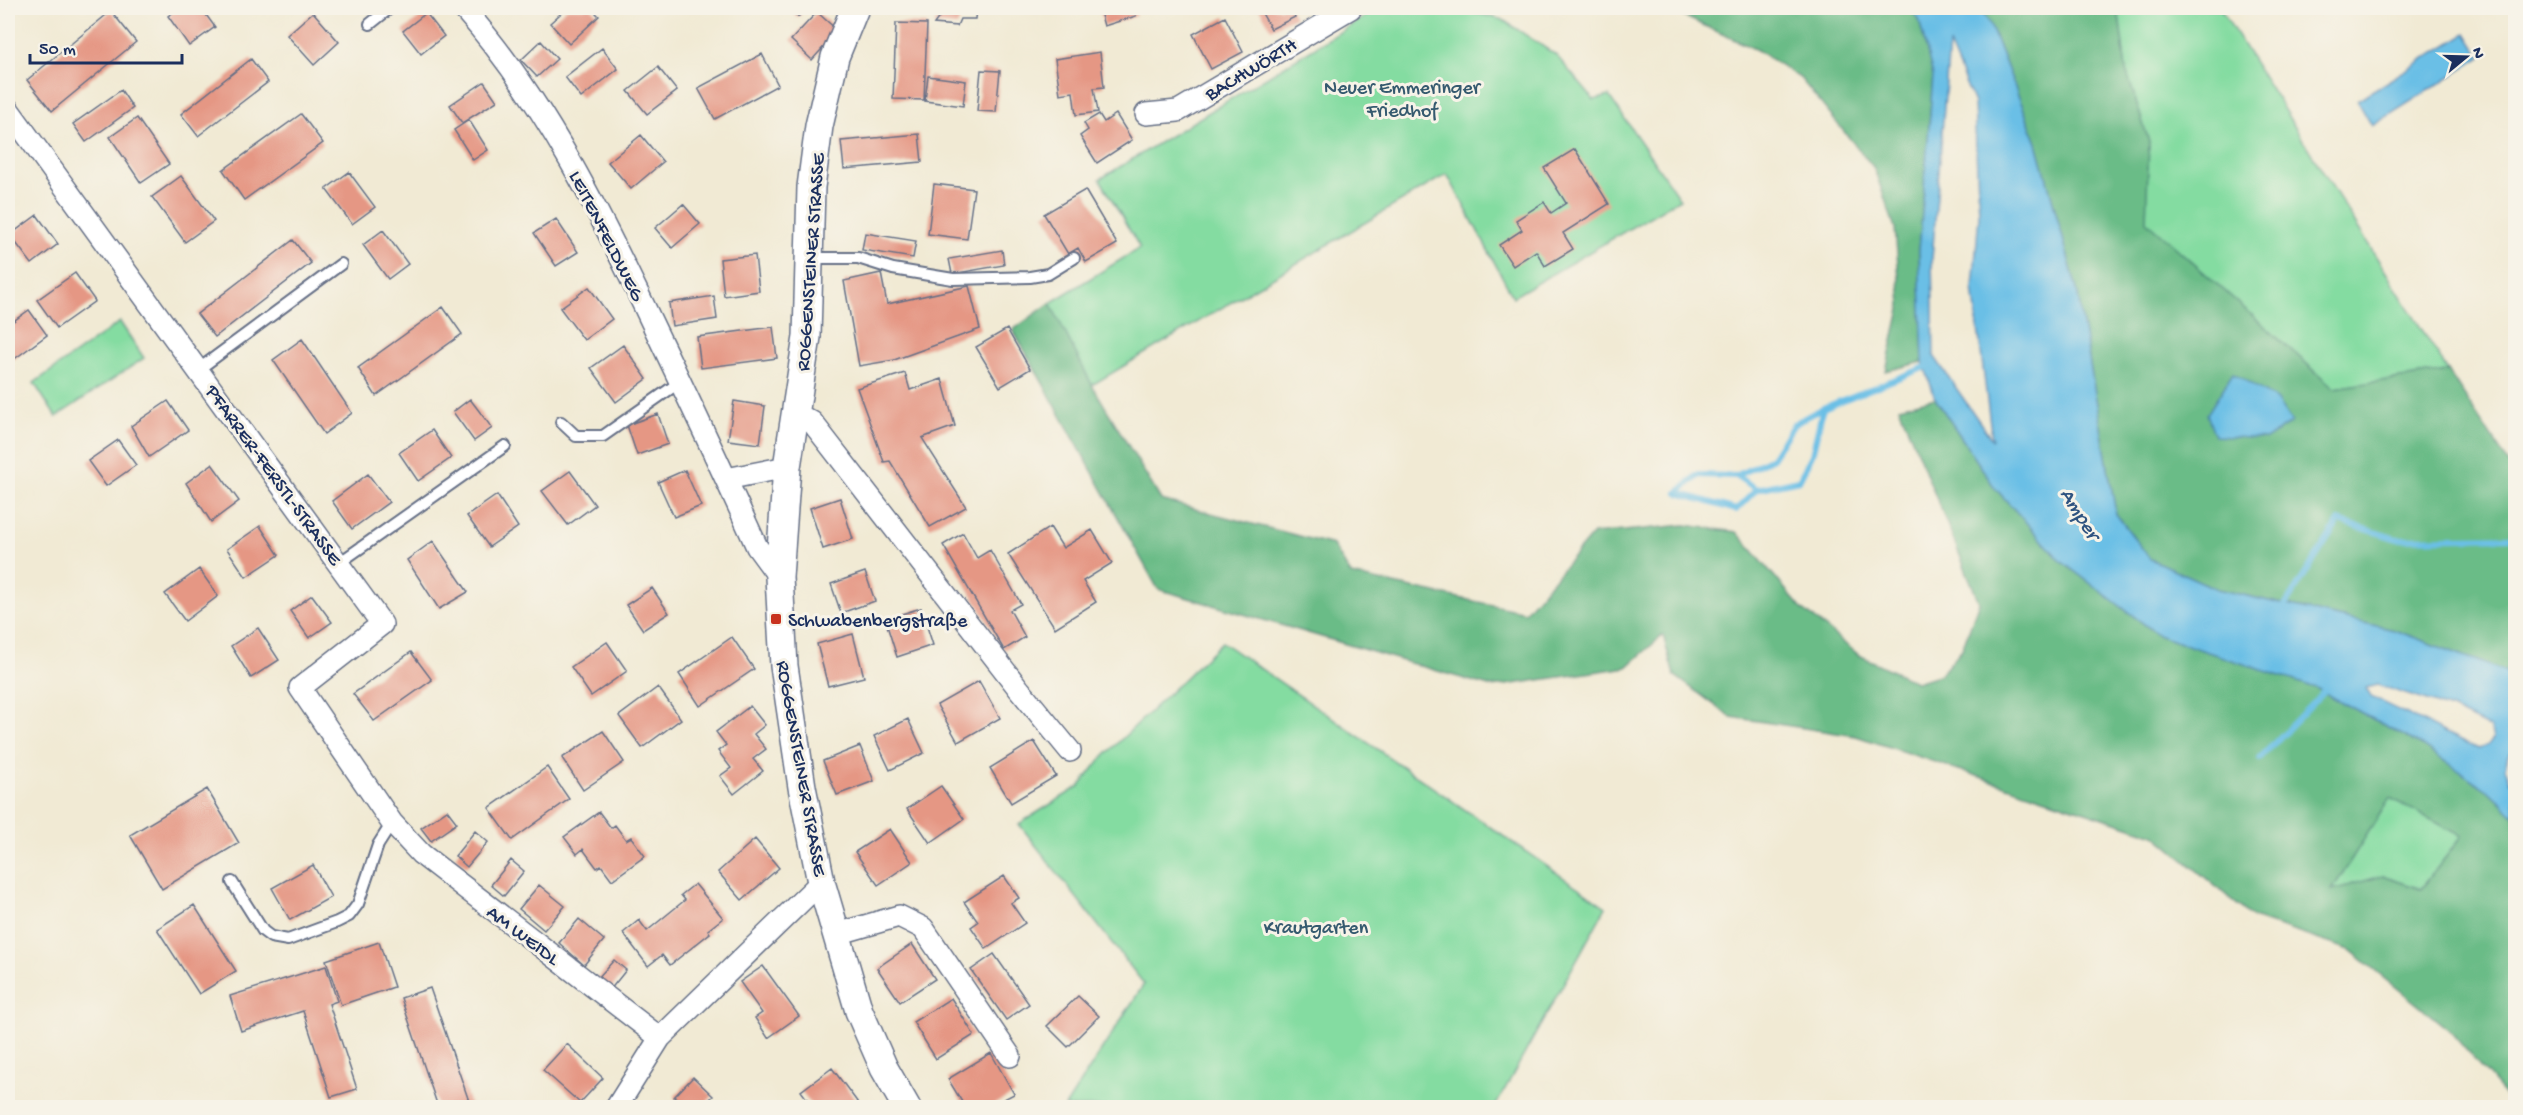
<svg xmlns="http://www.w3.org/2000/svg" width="2523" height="1115" font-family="'Gochi Hand',sans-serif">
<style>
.green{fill:#84dca1;stroke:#508680;stroke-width:1.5}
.forest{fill:#6bbc87;stroke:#437672;stroke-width:1.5;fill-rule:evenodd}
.water{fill:#6abfe6;stroke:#4277a2;stroke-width:1.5;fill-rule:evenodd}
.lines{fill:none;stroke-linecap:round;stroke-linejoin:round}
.stream{stroke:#6abfe6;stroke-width:6}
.building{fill:#e59784}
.service-casing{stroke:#667087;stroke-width:14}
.minor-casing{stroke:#667087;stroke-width:24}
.tertiary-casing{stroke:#667087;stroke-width:30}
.service{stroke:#fff;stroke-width:10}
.minor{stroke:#fff;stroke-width:21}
.tertiary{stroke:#fff;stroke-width:27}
.poi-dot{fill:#c8321e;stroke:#f7f3e8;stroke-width:2}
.labels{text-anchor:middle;stroke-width:6;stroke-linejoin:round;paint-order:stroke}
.street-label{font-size:20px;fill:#1b2f5e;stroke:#f7f3e8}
.park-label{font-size:20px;fill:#355a6f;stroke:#f7f3e8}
.poi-label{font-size:20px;fill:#1b2f5e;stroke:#f7f3e8;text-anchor:start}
.water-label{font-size:21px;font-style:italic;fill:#2f5380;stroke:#f7f3e8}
</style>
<rect width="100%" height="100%" fill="#f7f3e8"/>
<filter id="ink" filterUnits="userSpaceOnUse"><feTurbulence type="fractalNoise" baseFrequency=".0167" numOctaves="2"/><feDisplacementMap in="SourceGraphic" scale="12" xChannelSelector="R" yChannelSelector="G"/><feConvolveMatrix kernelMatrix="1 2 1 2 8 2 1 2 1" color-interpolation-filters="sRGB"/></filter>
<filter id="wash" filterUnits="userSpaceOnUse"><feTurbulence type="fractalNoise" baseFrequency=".008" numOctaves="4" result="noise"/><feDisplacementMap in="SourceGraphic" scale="24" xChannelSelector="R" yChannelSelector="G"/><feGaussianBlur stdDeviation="1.35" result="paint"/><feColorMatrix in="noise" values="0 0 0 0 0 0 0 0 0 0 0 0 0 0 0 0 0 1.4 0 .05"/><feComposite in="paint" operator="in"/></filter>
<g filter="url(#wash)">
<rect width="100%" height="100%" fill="#f1ead4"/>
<path class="green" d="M1379,8h79l45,12 53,35 38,45 15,-4 71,103 -167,98 -66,-123 -355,211 -42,-82 90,-55 -40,-69z
M2118,8h102l228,363 -114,17 -189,-167 4,-79 -23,-72z
M120,322l24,36 -88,59 -22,-34z
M1222,642l384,265 -111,200h-430l79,-123 -125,-160 61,-38 19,-25z
M2390,797l72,39 -41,53 -39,-13 -51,15z"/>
<path class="forest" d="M1666,8h242l11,11 14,57 -14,175 4,111 -37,9 15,-66 -6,-77 -21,-60 -74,-90 -43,-28z
M1978,8h140l8,62 23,72 -3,79 188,167 114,-17 67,102v202l-121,-45 -177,-41 -67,-30 -34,-45 -39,-224 -40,-147 -48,-121z
M1050,303l42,82 69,115 172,45 18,30 174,37 68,-78 92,-9 52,7 64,76 58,47 57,27 25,-8 21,-25 17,-47 -80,-195 36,-9 60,90 66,73 99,75 156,52 103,56 70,47 26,25v291l-66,-77 -99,-80 -97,-32 -98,-83 -299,-99 -125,-19 -57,-42 -11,-40 -36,32 -135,20 -334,-98 -145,-259zM2390,798l72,38 -41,53 -39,-13 -50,14z"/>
<path class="water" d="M1908,8h70l11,14 48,121 40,147 39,224 34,45 67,30 177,41 121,45v75l-7,5 -3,13 6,13 4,1v34l-26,-25 -70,-47 -103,-56 -156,-52 -99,-75 -66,-73 -60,-90 -12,-36 -4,-111 14,-175 -14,-57zM1949,44l25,59 5,112 -6,73 19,152 -58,-84 -2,-97zM2378,685l76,25 36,18 3,10 -5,7 -9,4 -108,-52 -5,-9z
M2466,33l15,24 -109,69 -15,-26z
M2233,373l43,26 16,23 -26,17 -51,-3 -8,-22z"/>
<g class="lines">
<path class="stream" d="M1736,476l21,13
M1678,493l19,-18 39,1 36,-18 22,-34 29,-16 105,-42 3,3
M1678,493l58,17 21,-21 42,-9 13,-25 11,-47
M2281,612l58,-91 58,18 119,-2
M2260,758l68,-71"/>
</g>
<g id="blocks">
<path class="building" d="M180,8h21l14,19 -26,19 -21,-30z
M567,8h24l8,8 -30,28 -19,-21z
M788,8h18l-8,9z
M923,8h53l-1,11h-15l-3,7 -23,-2 6,-8z
M1099,8h35l2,8 -32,10z
M1259,8h31l5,9 -24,12z
M111,11l25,31 -84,69 -25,-31z
M313,12l26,30 -25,23 -27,-30z
M817,12l21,19 -26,29 -21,-20z
M426,13l18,23 -23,18 -18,-23z
M1225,17l18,35 -32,17 -18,-35z
M896,23l31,1 -3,76 -31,-1z
M541,41l16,18 -20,18 -16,-17z
M602,48l16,21 -37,29 -16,-21z
M1100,52l4,35 -10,1 4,24 -22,3 -3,-23 -13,2 -5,-35z
M762,54l16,31 -63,34 -17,-31z
M251,59l17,23 -70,54 -17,-22z
M658,67l19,24 -30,23 -19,-23z
M981,70l19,1 -4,41 -19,-1z
M928,76l38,5 -3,25 -38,-5z
M484,82l13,19 -35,22 -12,-18z
M121,90l12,18 -47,34 -13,-18z
M301,114l22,29 -79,57 -21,-30z
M1099,114l5,8 12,-8 16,26 -35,23 -17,-27 8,-6 -4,-7z
M137,118l32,46 -28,19 -31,-46z
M469,120l19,30 -15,10 -19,-30z
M919,134l3,28 -78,7 -3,-28z
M641,135l22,27 -32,27 -23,-27z
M1575,149l34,55 -46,29 10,16 -28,17 -9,-15 -23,15 -14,-21 23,-15 -6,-10 28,-18 7,11 15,-10 -22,-35z
M349,172l26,35 -23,17 -26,-35z
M181,176l33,45 -29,21 -33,-45z
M934,184l40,5 -7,50 -39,-5z
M1085,190l32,54 -31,18 -8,-14 -10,6 -24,-40z
M683,204l17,20 -28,24 -17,-20z
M37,215l21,29 -26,20 -22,-29z
M556,219l22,33 -22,14 -22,-33z
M383,230l25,34 -20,15 -25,-34z
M865,233l51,8 -3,17 -51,-8z
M293,240l18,23 -96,74 -18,-23z
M1002,250l2,15 -52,9 -3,-15z
M755,255l4,36 -35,5 -4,-37z
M75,273l20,28 -38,27 -20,-28z
M881,273l6,31 82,-18 11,43 -86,31 -35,6 -15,-85z
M589,287l23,32 -28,21 -24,-32z
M714,296l3,23 -45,7 -3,-23z
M443,307l19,27 -86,62 -18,-28z
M29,310l18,25 -34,25 -5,-8v-27z
M773,327l4,31 -76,10 -4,-31z
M1007,329l23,40 -30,18 -24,-40z
M302,339l50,74 -28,21 -51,-74z
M623,345l24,34 -31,23 -25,-34z
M905,373l5,17 32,-11 13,47 -33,12 44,69 -36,20 -40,-66 -6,1 -27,-74z
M470,399l22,29 -18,13 -21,-29z
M168,401l20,29 -39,27 -18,-31z
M734,401l31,5 -5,38 -32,-4z
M658,414l10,30 -31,11 -10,-30z
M432,430l19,28 -33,23 -19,-28z
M118,440l18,25 -30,21 -18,-25z
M212,464l27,37 -28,21 -25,-39z
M685,470l16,36 -27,11 -16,-35z
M570,471l25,34 -27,20 -26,-34z
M368,474l21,28 -37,27 -20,-28z
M497,495l21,32 -29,20 -22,-31z
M840,498l13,41 -30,10 -13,-41z
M260,526l19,29 -33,22 -19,-28z
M1050,527l13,21 29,-18 20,33 -29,18 13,21 -41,26 -47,-74z
M963,533l14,25 13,-8 31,54 -11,6 15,27 -21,13 -61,-105z
M433,541l35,51 -29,17 -32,-49z
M199,569l19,27 -33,25 -20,-27z
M865,572l10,29 -34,12 -10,-29z
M652,588l17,25 -26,17 -17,-25z
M312,595l20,27 -23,16 -19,-27z
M921,608l12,37 -36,12 -12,-38z
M258,628l21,32 -28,18 -20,-32z
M853,634l11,43 -36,9 -11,-42z
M732,637l22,32 -54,37 -21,-32z
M607,642l20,29 -36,25 -20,-29z
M411,652l21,28 -58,41 -21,-27z
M979,681l21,37 -42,24 -21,-37z
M658,687l23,32 -39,29 -23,-32z
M750,706l15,19 -11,9 12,15 -13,10 10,12 -29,23 -14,-18 11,-8 -13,-17 8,-6 -10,-13z
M908,719l16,34 -34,17 -16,-34z
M603,731l21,31 -41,28 -21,-32z
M1034,741l22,35 -45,27 -21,-35z
M860,746l14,35 -37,14 -14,-34z
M547,767l22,32 -57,41 -23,-32z
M941,786l23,33 -34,24 -23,-34z
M207,789l32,54 -77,46 -32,-54z
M447,810l10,13 -26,18 -10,-13z
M599,812l12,16 4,-3 11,15 5,-3 14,19 -33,24 -11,-15 -4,3 -14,-19 -6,5 -13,-17z
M890,829l22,33 -34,23 -23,-33z
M475,831l13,11 -21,25 -12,-11z
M755,839l24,29 -37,32 -24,-28z
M511,860l13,11 -20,25 -13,-11z
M313,865l18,32 -41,23 -18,-32z
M1004,876l15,22 -8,5 14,20 -39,26 -15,-22 7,-5 -14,-20z
M695,884l28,34 -15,12 2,3 -40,32 -8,-10 -14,11 -25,-33 16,-13 8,11 38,-31 -4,-5z
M539,885l26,21 -21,24 -25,-21z
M194,905l42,66 -37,23 -42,-65z
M579,919l25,21 -20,25 -25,-22z
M379,942l15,45 -53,18 -15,-45z
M912,944l23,35 -35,23 -23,-34z
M994,954l35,50 -23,16 -35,-50z
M614,960l12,10 -16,20 -13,-11z
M326,966l11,35 -8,3 28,85 -26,8 -28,-86 -62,20 -11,-35z
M763,966l36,50 -31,22 -13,-20 7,-5 -22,-31z
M430,988l41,119h-33l-37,-109z
M1078,996l21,20 -31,31 -21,-21z
M951,998l23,37 -38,24 -23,-37z
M567,1044l36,34 -23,25 -37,-33z
M991,1053l23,41 -25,13h-24l-17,-28z
M832,1068l29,39h-48l-12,-16z
M693,1077l20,19 -11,11h-18l-10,-10z"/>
</g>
</g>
<g filter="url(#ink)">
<use href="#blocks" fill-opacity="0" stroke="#667087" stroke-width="1.5"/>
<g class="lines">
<g class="service-casing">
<path id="service" d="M370,24l20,-16
M809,258h49l35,11 60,10 77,-2 18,-3 26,-16
M199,369l142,-105
M561,422l15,14h27l77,-54
M339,563l166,-117
M232,882l31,49 8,6 17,3 49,-18 12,-6 9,-12 20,-59 14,-22"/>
</g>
<g class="minor-casing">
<path id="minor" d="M463,8c83,93 139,209 192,321 35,73 69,145 102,218l22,30
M8,109l374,515 -82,64 92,135 29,31 239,184
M1146,114l32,-3 173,-103
M795,413l17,9 207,267 51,62
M726,479l61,-12
M837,934l62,-18 24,12 87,128
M616,1108l44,-70 161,-156"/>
</g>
<g class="tertiary-casing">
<path id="tertiary" d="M855,8l-20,49 -16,69 -8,61 -4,150 -20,130 -8,110 5,89 18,121 19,95 38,129 25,57 23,40"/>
</g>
<use href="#service" class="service"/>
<use href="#minor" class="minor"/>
<use href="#tertiary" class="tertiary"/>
</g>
</g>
<rect class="poi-dot" x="770" y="613" width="12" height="12" rx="3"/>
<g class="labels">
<g class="street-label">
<text transform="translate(1250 68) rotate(-31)" y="7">BACHWÖRTH</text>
<text transform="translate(608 235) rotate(63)" y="7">LEITENFELDWEG</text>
<text transform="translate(809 262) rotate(-86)" y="7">ROGGENSTEINER STRASSE</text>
<text transform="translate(275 474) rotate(54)" y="7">PFARRER-FERSTL-STRASSE</text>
<text transform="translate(803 768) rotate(80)" y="7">ROGGENSTEINER STRASSE</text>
<text transform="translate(524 934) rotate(37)" y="7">AM WEIDL</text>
</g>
<g class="park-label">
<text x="1402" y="93">Neuer Emmeringer<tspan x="1402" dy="23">Friedhof</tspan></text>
<text x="1316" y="933">Krautgarten</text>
</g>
<g class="poi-label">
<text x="788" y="626">Schwabenbergstraße</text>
</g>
<g class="water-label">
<text transform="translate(2081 513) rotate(58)" y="7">Amper</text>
</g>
</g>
<rect width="2523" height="1115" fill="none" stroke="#f7f3e8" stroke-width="30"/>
<g transform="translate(2466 57) rotate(71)" stroke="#f7f3e8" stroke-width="4.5" paint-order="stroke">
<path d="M0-4.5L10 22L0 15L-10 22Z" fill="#1b2f5e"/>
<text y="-9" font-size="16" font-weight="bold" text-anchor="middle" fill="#1b2f5e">N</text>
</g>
<path d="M30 54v9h152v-9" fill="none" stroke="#1b2f5e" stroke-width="3"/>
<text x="39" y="54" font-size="18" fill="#1b2f5e" stroke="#f7f3e8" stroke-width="4.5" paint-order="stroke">50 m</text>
</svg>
